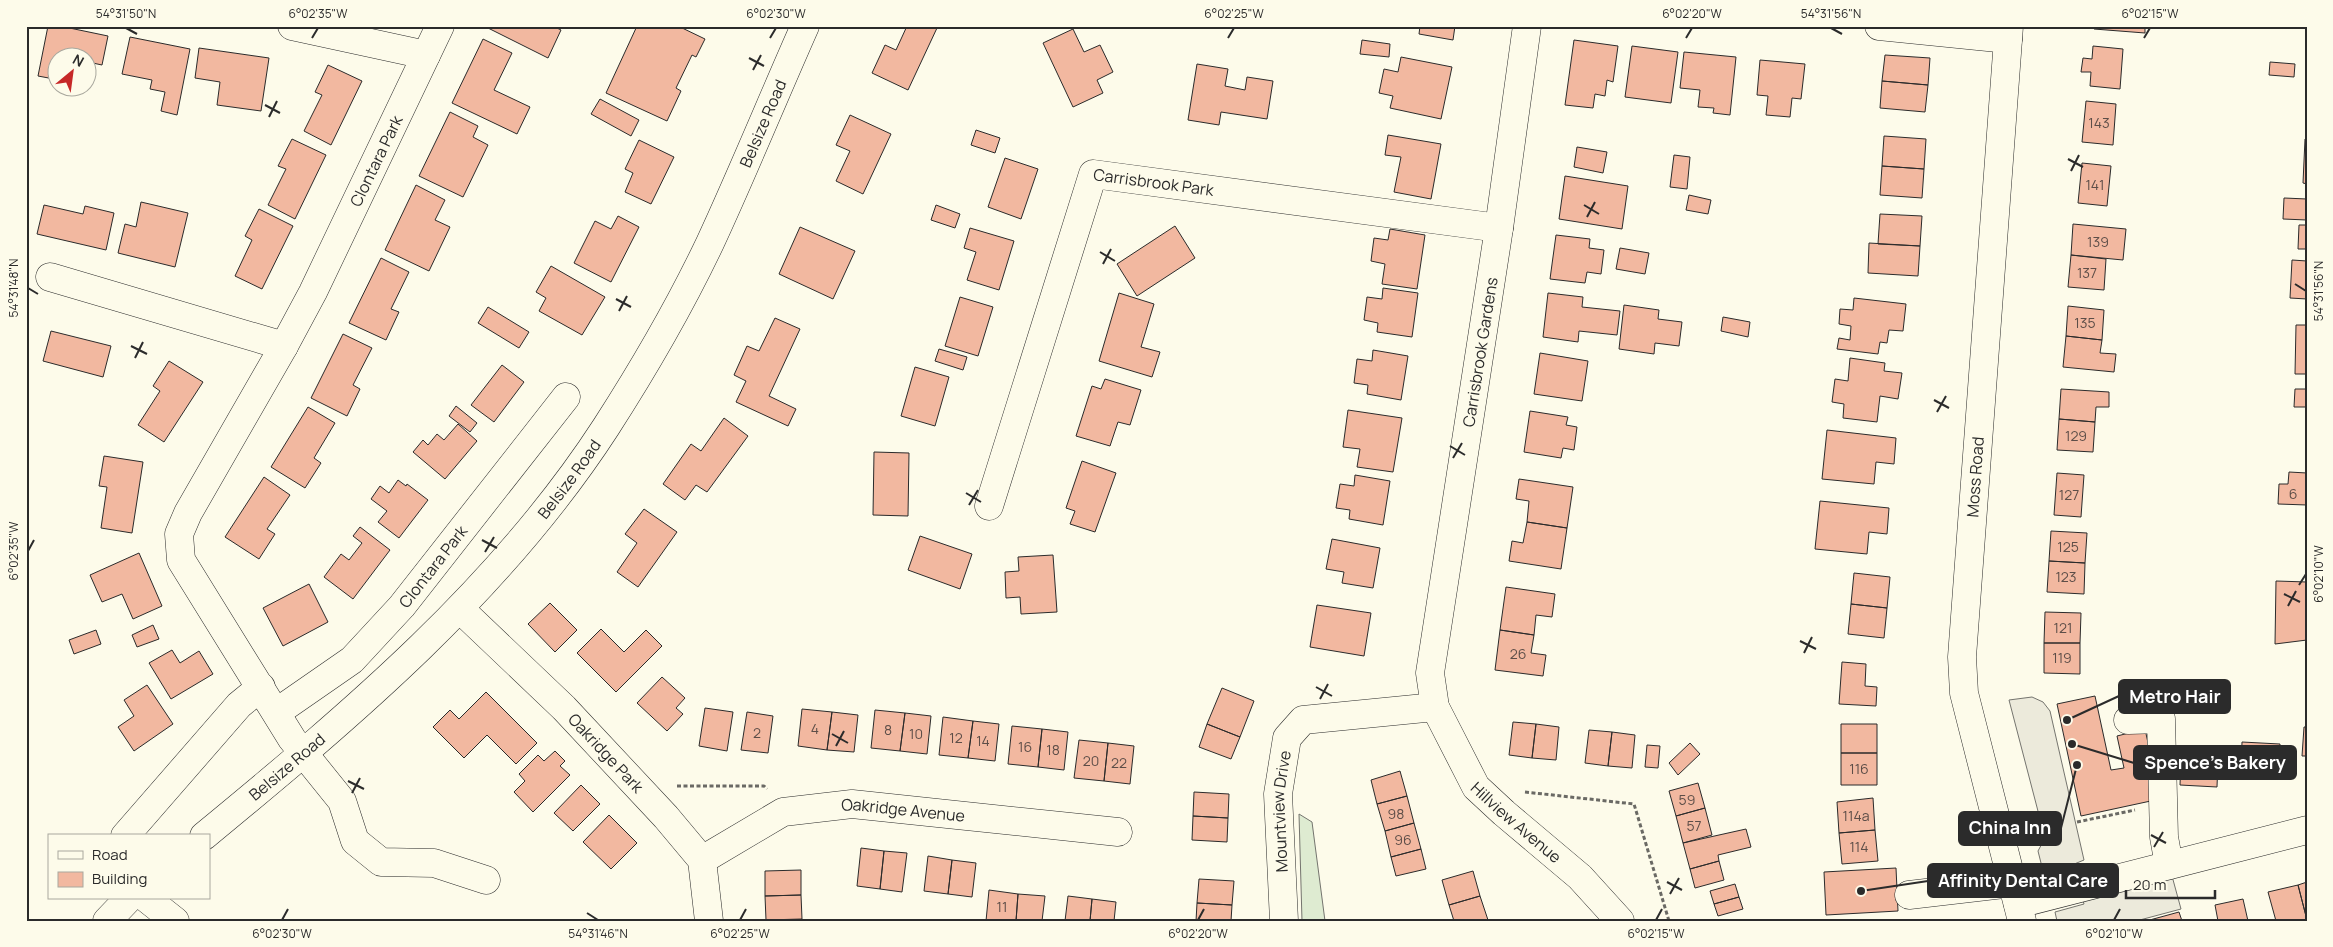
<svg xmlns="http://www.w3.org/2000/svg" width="2333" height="947" font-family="Manrope,sans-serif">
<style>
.green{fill:#deebd1;stroke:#74746e}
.parking{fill:#eceadb;stroke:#74746e}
.building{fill:#f2b8a0;stroke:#2b2b2b}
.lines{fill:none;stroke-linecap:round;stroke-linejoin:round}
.minor-casing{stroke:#2b2b2b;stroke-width:29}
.path{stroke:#6a6964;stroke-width:3;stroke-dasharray:4 2.5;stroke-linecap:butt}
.minor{stroke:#fdfbea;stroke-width:28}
.ticks{fill:none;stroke:#2b2b2b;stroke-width:2}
.labels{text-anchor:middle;stroke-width:4;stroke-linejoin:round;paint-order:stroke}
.number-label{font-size:14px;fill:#5d4e48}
.street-label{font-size:16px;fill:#2b2b2b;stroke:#fdfbea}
.leader{fill:none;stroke:#2b2b2b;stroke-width:2}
.callout-dot{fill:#2b2b2b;stroke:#fdfbea;stroke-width:2}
.callout{fill:#2b2b2b;stroke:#2b2b2b;stroke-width:2}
.callout-label{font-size:18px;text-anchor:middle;font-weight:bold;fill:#fff}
.neatline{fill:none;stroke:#2b2b2b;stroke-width:2}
.ticks-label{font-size:12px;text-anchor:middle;fill:#2b2b2b}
</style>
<rect width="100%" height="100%" fill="#fdfbea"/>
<path class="green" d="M1299,814l13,8 13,99h-23z"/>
<path class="parking" d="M2032,697l11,5 7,9 34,149 -17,7 -24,4 -5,-20 7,-13 -36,-138z
M2169,865l12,44 -45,12h-79l-2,-9 29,-8 -4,-15z"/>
<path class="building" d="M48,26h12l48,10 -6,29 -14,-3v-4h-30l-4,21 -16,-3z
M489,26h64l8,4 -13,28 -60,-30z
M637,26h41l27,13 -9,18 -4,-2 -16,33 5,3 -14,30 -61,-28z
M907,26h25l5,2 -29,62 -36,-17 13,-28 11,5z
M1420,26h35l-2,14 -34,-6z
M2094,26h51v7l-51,-4z
M1073,29l11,23 16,-7 13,27 -16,8 6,13 -30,14 -30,-64z
M130,37l60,12 -13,66 -16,-4 4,-19 -15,-3 2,-9 -30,-6z
M483,39l29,14 -18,37 36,17 -13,27 -65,-31z
M1362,40l28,4 -1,13 -29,-3z
M1574,40l44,6 -5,36 -6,-2 -2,16 -10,-2 -2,14 -28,-3z
M1632,46l46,6 -7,51 -46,-6z
M2093,46l30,3 -3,40 -30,-3 1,-14h-10l2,-14 9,1z
M199,48l70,10 -8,53 -44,-6 3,-23 -25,-4z
M1684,52l52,5 -6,58 -17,-2 1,-5 -16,-1 2,-17 -20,-2z
M1885,55l45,3 -2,27 -46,-4z
M1401,57l51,10 -11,52 -51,-11 3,-12 -14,-3 5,-24 14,3z
M1760,60l45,4 -4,35 -9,-1 -2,19 -24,-2 2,-19 -11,-1z
M2270,62l25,2 -1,13 -25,-2z
M1197,64l31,5 -3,17 20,4 2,-13 26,4 -6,38 -46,-7 -2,13 -31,-5z
M328,65l34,16 -31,64 -27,-14 18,-36 -7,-3z
M1882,81l46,4 -3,27 -45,-4z
M600,99l39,21 -8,16 -40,-22z
M2086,101l30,3 -3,41 -31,-3z
M450,112l28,14 -5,11 15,8 -25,52 -44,-21z
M850,115l41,19 -28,60 -27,-13 14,-30 -14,-6z
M976,130l24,8 -5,15 -24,-8z
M1388,135l53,9 -10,55 -37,-7 7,-35 -16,-2z
M1884,136l42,3 -2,30 -42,-3z
M292,139l34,16 -31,64 -27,-14 18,-36 -8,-3z
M2305,139h2v45l-4,-1z
M639,140l35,17 -23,47 -26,-12 8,-19 -8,-4z
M1577,147l30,5 -4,21 -29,-6z
M1674,155l16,2 -3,32 -17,-2z
M1005,158l33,11 -17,50 -33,-12z
M2082,163l29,3 -4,40 -29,-3z
M1882,166l42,3 -2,29 -42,-3z
M1565,176l63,10 -6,43 -63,-10z
M416,185l29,15 -10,20 15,7 -21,44 -44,-21z
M1689,195l22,5 -3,14 -22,-4z
M2284,198l23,1v21l-24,-1z
M141,202l47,11 -13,54 -57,-14 7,-29 11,3z
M44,205l39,9 2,-8 29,7 -8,37 -69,-16z
M936,205l24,9 -5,14 -24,-8z
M259,209l34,17 -31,63 -27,-13 17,-36 -7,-4z
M1880,214l42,2 -2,30 -42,-2z
M618,216l21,11 -28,55 -37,-19 21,-42 16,8z
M2073,224l53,5 -3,31 -52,-5z
M2299,225h8v24h-9z
M1175,226l20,32 -58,38 -20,-32z
M800,227l55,24 -22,48 -54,-25z
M970,228l44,13 -15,49 -32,-10 9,-28 -12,-4z
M1390,229l35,6 -8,54 -35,-5 3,-20 -14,-3 3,-23 14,2z
M1556,235l34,4 -1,9 15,2 -3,24 -14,-2 -2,11 -35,-4z
M1869,243l51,3 -2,30 -50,-3z
M1620,248l29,5 -4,21 -29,-5z
M2071,255l35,4 -2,31 -36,-3z
M381,258l28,14 -18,37 8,3 -13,28 -37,-17z
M2292,260l15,1v38l-17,-1z
M551,266l54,31 -23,38 -43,-24 7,-13 -10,-6z
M1383,288l35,5 -6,44 -35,-5 1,-9 -14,-3 3,-23 15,2z
M1119,293l35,11 -13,43 19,5 -8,25 -53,-16z
M1548,293l35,4 -1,10 38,4 -3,24 -38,-4 -1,11 -35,-5z
M960,297l33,10 -15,49 -33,-10z
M1854,298l52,6 -3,27 -14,-1 -2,13 -7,-1 -2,12 -41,-5 2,-11 11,2 1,-14 -12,-2 1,-15 13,1z
M1624,305l35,5 -1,9 24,3 -3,24 -24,-3 -1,11 -35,-5z
M2068,306l36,4 -2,30 -36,-4z
M488,307l41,25 -10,16 -41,-25z
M1723,317l27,5 -2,15 -27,-6z
M775,318l25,11 -31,67 27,13 -8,17 -52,-24 10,-21 -12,-6 13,-29 12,5z
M2296,325h11v49h-12z
M51,331l60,15 -8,31 -60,-16z
M343,334l29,14 -19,37 7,4 -13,27 -36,-18z
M2066,336l36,4 -2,13 16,1 -2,18 -51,-5z
M939,349l28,8 -4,13 -28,-9z
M1373,350l35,6 -7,44 -34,-6 1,-9 -14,-2 3,-24 15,2z
M1540,353l48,8 -6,40 -48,-7z
M1850,358l35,5 -1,8 18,2 -4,26 -18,-3 -3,26 -34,-4 1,-14 -12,-2 3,-23 13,2z
M169,361l34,21 -39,60 -26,-17 22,-34 -7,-5z
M502,365l22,17 -30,40 -23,-17z
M915,367l34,10 -14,49 -34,-10z
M1105,379l36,11 -11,35 -12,-3 -8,24 -34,-10 16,-50 9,3z
M2061,389l48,3v15h-13l-1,15 -36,-3z
M2295,389h12v18h-13z
M456,406l21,17 -7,9 -21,-16z
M308,407l27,16 -21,35 7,5 -16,25 -34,-21z
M1348,410l54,8 -9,54 -36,-5 3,-18 -17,-2z
M1530,411l38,6 -2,8 11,2 -3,23 -11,-2 -2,10 -37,-6z
M724,418l24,18 -41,56 -11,-7 -11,15 -22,-16 28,-40 10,7z
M2059,419l36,3 -2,30 -36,-2z
M458,424l19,17 -32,38 -32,-27 10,-12 5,5 9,-11 7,6z
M1827,430l69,8 -2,26 -18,-2 -2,22 -52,-5z
M874,452l35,1 -1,63 -35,-1z
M104,456l39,6 -11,71 -31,-5 6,-41 -8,-1z
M1082,461l34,12 -21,59 -25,-8 5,-13 -9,-3z
M2289,472l18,1v32l-29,-1 1,-20h9z
M2057,473l27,2 -3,42 -27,-2z
M1355,475l35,6 -7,44 -34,-6 1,-9 -14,-2 4,-24 14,2z
M264,477l26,18 -23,34 8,5 -16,25 -34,-22z
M1519,479l54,8 -6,41 -40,-6 2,-21 -13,-2z
M398,480l8,6 1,-2 21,16 -29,38 -21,-16 9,-11 -16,-12 9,-13 9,7z
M1820,501l69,7 -2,26 -18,-2 -2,22 -52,-5z
M644,509l33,23 -39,55 -21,-15 20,-29 -12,-9z
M1527,522l40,6 -6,41 -52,-8 3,-20 11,2z
M360,527l30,23 -37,49 -29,-22 17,-23 8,6 13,-17 -9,-7z
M2051,531l36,2 -2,30 -36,-2z
M920,536l52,18 -12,35 -52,-19z
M1332,539l48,9 -7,40 -31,-5 2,-11 -18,-3z
M139,553l23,53 -29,13 -11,-25 -20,8 -12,-27z
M1053,555l4,57 -36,2 -1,-17 -14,1 -1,-26 14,-1 -1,-14z
M2049,561l36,2 -1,31 -37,-2z
M1854,573l36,4 -3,31 -36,-4z
M2276,581l31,1v58l-32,4z
M309,584l19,38 -45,24 -20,-38z
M1506,587l49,7 -3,23 -16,-2 -2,20 -34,-5z
M550,603l27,27 -22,22 -27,-28z
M1851,604l36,4 -3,30 -36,-4z
M1317,605l54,8 -7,43 -54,-9z
M2045,612l36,1 -1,30h-36z
M153,625l6,14 -22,8 -5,-12z
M601,629l23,23 22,-22 16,16 -46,46 -39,-39z
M96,630l5,14 -27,10 -5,-14z
M1500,630l34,5 -3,18 15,2 -3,21 -48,-6z
M2044,643h36v31l-36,-1z
M172,650l8,13 19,-12 14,23 -42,25 -22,-36z
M1842,662l24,2 -1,22 12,1 -1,19 -37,-2z
M662,677l23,21 -9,10 7,6 -16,17 -30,-28z
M147,685l26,39 -39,27 -16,-24 16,-11 -10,-16z
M1222,688l32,13 -14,36 -33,-13z
M486,692l51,51 -21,21 -29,-29 -23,23 -31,-31 17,-17 9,9z
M2095,696l16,74 13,-2 -7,-32 28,-7 15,70 -79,17 -24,-112z
M705,708l28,4 -6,39 -28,-5z
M802,709l30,3 -5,38 -29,-4z
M875,710l30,3 -5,38 -29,-3z
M747,712l26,4 -5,37 -27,-3z
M832,712l26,3 -4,37 -27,-2z
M905,713l26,3 -4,38 -27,-3z
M943,717l30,4 -5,37 -29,-3z
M973,721l26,3 -4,37 -27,-3z
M1513,722l23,2 -4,34 -23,-3z
M1207,724l33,13 -9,22 -32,-12z
M1536,724l23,3 -3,33 -24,-2z
M1841,724h36v29h-36z
M1012,726l30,3 -4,38 -30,-3z
M2304,727h3v29h-5z
M1042,729l26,3 -4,38 -26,-3z
M1589,730l23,2 -4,34 -23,-3z
M1612,732l23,3 -3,33 -24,-2z
M1079,740l29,3 -4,38 -30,-3z
M2242,742l38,2 -1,28 -38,-2z
M1108,743l26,3 -4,38 -26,-3z
M1690,743l10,11 -22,21 -9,-12z
M1647,745l13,1 -2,22 -13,-1z
M555,751l10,10 -5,5 10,9 -37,37 -19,-20 11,-11 -6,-7 19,-19 6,6z
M1841,753h36v32h-36z
M2181,758l37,2 -1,27 -37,-2z
M1400,771l7,25 -30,8 -6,-24z
M1698,783l7,25 -29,8 -7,-25z
M581,785l19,19 -27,27 -19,-18z
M1194,792l35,2 -1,24 -35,-2z
M1407,796l7,27 -29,8 -8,-27z
M1873,798l2,32 -36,3 -2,-31z
M1705,808l7,27 -29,8 -7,-27z
M609,815l28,28 -26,26 -28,-27z
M1193,816l35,2 -1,24 -35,-2z
M1414,823l7,26 -30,8 -6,-26z
M1746,829l5,18 -33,8 1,6 -29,8 -7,-26z
M1875,830l3,31 -36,3 -3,-31z
M861,848l23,3 -4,38 -23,-3z
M1421,849l5,20 -30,7 -5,-19z
M884,851l23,2 -5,39 -22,-3z
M928,856l24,4 -4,34 -24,-3z
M952,860l24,3 -4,34 -24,-3z
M1719,861l5,19 -29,8 -5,-19z
M1896,868l2,43 -72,4 -2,-43z
M801,870v25l-36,1v-25z
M1473,871l7,25 -31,9 -7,-25z
M1199,879l35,2 -2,24 -35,-2z
M2307,882v38l-9,-35z
M1735,884l4,13 -25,7 -4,-13z
M2298,885l9,35 -31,1 -8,-29z
M989,890l29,4 -2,27h-30z
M1018,894l27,2 -3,25h-26z
M801,895l1,24 -36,1 -1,-24z
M1068,896l24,3 -2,22h-25z
M1480,896l8,24 -34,1 -5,-16z
M1739,897l4,12 -25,7 -4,-12z
M1092,899l24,3 -2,19h-24z
M2243,899l5,22h-30l-3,-16z
M1197,903l35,2 -1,16h-35z
M2179,912l3,9h-36z"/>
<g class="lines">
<g class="minor-casing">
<g id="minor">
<path d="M292,26l134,29"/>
<path d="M440,26l-127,266 -29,54 -96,167 -9,21 2,26 111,179 50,62 13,40 26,21 53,1 52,17"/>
<path id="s1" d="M1527,26l-28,202 -69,445 5,34 41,80 28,26 76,64 40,44"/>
<path d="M1879,26l129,13"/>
<path d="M2009,26l-47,631 2,36 58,228"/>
<path d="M50,277l234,69"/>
<path id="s2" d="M989,506l104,-332 406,54"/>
<path id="s3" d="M460,609l104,99 102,109 36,43 7,61"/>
<path id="s4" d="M277,712l75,-52 50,-54 164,-209"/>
<path d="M2128,720l33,-1 3,118 5,28"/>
<path d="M125,836l114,-131 22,-18"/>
<path id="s5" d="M204,836c148,-122 297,-247 402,-409 38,-59 74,-121 104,-184 33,-71 63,-145 95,-217"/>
<path id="s6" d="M702,860l81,-48 69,-8 266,28"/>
<path d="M1909,895l103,-12"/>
<path d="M146,898l29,23"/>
<path d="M2018,904l289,-74"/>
<path d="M107,921l22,-23"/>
<path id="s7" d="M1284,921l-6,-127 9,-56 16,-18 132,-13"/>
</g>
</g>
<path class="path" d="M677,786h87l3,3
M1525,792l109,12 35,117
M2077,822l58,-12"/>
<use href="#minor" class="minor"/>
</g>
<path class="ticks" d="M126,28l11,6M1831,28l11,6M312,38l6,-10M770,38l6,-10M1228,38l6,-10M1686,38l6,-10M2144,38l6,-10M749,58l15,8M753,70l8,-15M265,105l15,8M269,117l8,-16M2068,159l15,8M2071,171l8,-16M1584,205l15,9M1587,217l8,-15M1100,252l15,9M1103,264l8,-15M2295,284l11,7M28,288l10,6M616,299l15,8M619,311l8,-15M131,346l16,8M135,358l8,-16M1934,400l15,8M1937,412l9,-16M1450,446l15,9M1453,458l9,-15M966,493l15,9M969,505l9,-15M482,540l15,8M28,551l6,-11M485,552l9,-15M2299,585l7,-11M2284,594l16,8M2288,606l8,-15M1800,641l16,8M1804,653l8,-16M1316,687l16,9M1320,699l8,-15M832,734l16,9M836,746l8,-15M348,781l16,8M352,793l8,-15M2151,835l15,8M2154,847l9,-15M1667,882l15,8M1670,894l9,-16M587,913l11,7M282,920l6,-11M740,920l6,-11M1198,920l6,-11M1656,920l6,-11M2114,920l6,-11"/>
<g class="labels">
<g class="number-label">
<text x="2099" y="128">143</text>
<text x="2095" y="190">141</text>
<text x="2098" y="247">139</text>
<text x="2087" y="278">137</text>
<text x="2085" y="328">135</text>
<text x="2076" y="441">129</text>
<text x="2293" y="499">6</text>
<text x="2069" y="500">127</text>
<text x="2068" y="552">125</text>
<text x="2066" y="582">123</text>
<text x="2063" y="633">121</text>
<text x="1518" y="659">26</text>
<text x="2062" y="663">119</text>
<text x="815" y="734">4</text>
<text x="888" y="735">8</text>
<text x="757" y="738">2</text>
<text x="916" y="739">10</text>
<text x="956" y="743">12</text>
<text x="983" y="746">14</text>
<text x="1025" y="752">16</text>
<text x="1053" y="755">18</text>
<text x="1091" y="766">20</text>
<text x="1119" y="768">22</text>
<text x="1859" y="774">116</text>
<text x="1687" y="805">59</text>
<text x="1396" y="819">98</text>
<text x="1856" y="821">114a</text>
<text x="1694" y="831">57</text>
<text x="1403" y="845">96</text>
<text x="1859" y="852">114</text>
<text x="1002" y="912">11</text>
</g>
<g class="street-label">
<text dy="6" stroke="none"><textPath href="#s5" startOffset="918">Belsize Road</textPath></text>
<text transform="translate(376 161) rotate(-64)" y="6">Clontara Park</text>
<text dy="6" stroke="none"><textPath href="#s2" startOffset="409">Carrisbrook Park</textPath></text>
<text transform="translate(1480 352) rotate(-81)" y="6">Carrisbrook Gardens</text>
<text transform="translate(1975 477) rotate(-86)" y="6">Moss Road</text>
<text dy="6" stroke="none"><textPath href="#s5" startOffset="512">Belsize Road</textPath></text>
<text dy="6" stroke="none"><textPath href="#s4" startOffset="215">Clontara Park</textPath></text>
<text dy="6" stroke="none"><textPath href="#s3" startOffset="205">Oakridge Park</textPath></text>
<text dy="6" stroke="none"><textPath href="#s5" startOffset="108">Belsize Road</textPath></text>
<text dy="6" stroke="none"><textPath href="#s7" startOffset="110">Mountview Drive</textPath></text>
<text dy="6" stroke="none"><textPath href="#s6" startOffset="215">Oakridge Avenue</textPath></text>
<text dy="6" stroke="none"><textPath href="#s1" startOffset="832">Hillview Avenue</textPath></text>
</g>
</g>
<path class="leader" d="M2067 720L2119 696M2072 744L2134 763M2077 765L2061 828M1861 891L1928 881"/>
<g class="callout-dot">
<circle cx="2067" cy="720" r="5"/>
<circle cx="2072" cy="744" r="5"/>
<circle cx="2077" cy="765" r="5"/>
<circle cx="1861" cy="891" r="5"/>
</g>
<g class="callout">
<rect x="2119" y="680" width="111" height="33" rx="5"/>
<rect x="2134" y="746" width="162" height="33" rx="5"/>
<rect x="1959" y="812" width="102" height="33" rx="5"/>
<rect x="1928" y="864" width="190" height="33" rx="5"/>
</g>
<g class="callout-label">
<text x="2175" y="703">Metro Hair</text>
<text x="2215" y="769">Spence's Bakery</text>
<text x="2010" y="834">China Inn</text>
<text x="2023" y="887">Affinity Dental Care</text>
</g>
<rect width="2333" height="947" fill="none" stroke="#fdfbea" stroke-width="55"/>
<rect x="48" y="834" width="162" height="65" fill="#fdfbea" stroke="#a9a89e"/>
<rect x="58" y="851" width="25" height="8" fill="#fdfbea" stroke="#a9a89e"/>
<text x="92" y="860" font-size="15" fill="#2b2b2b">Road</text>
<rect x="58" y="872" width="25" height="15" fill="#f2b8a0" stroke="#a9a89e"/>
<text x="92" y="884" font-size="15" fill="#2b2b2b">Building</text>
<g transform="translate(72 72) rotate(29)"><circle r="24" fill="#fdfbea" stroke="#a9a89e"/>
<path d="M0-4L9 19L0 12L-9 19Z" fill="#c62828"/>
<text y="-8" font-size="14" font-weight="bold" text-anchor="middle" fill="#2b2b2b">N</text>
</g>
<path d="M2126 890v8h89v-8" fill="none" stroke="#2b2b2b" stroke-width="2.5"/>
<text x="2133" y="890" font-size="15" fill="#2b2b2b" stroke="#fdfbea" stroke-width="4" paint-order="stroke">20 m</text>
<rect x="28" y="28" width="2278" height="892" class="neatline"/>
<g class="ticks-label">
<text x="126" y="18">54°31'50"N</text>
<text x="318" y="18">6°02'35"W</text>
<text x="776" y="18">6°02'30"W</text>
<text x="1234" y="18">6°02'25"W</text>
<text x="1692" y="18">6°02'20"W</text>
<text x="1831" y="18">54°31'56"N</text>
<text x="2150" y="18">6°02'15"W</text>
<text transform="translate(14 288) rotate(-90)" y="4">54°31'48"N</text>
<text transform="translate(2319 291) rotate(-90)" y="4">54°31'56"N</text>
<text transform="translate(14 551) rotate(-90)" y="4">6°02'35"W</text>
<text transform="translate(2319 574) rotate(-90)" y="4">6°02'10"W</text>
<text x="282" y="938">6°02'30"W</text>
<text x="598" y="938">54°31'46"N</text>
<text x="740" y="938">6°02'25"W</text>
<text x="1198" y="938">6°02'20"W</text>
<text x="1656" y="938">6°02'15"W</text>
<text x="2114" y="938">6°02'10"W</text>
</g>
</svg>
